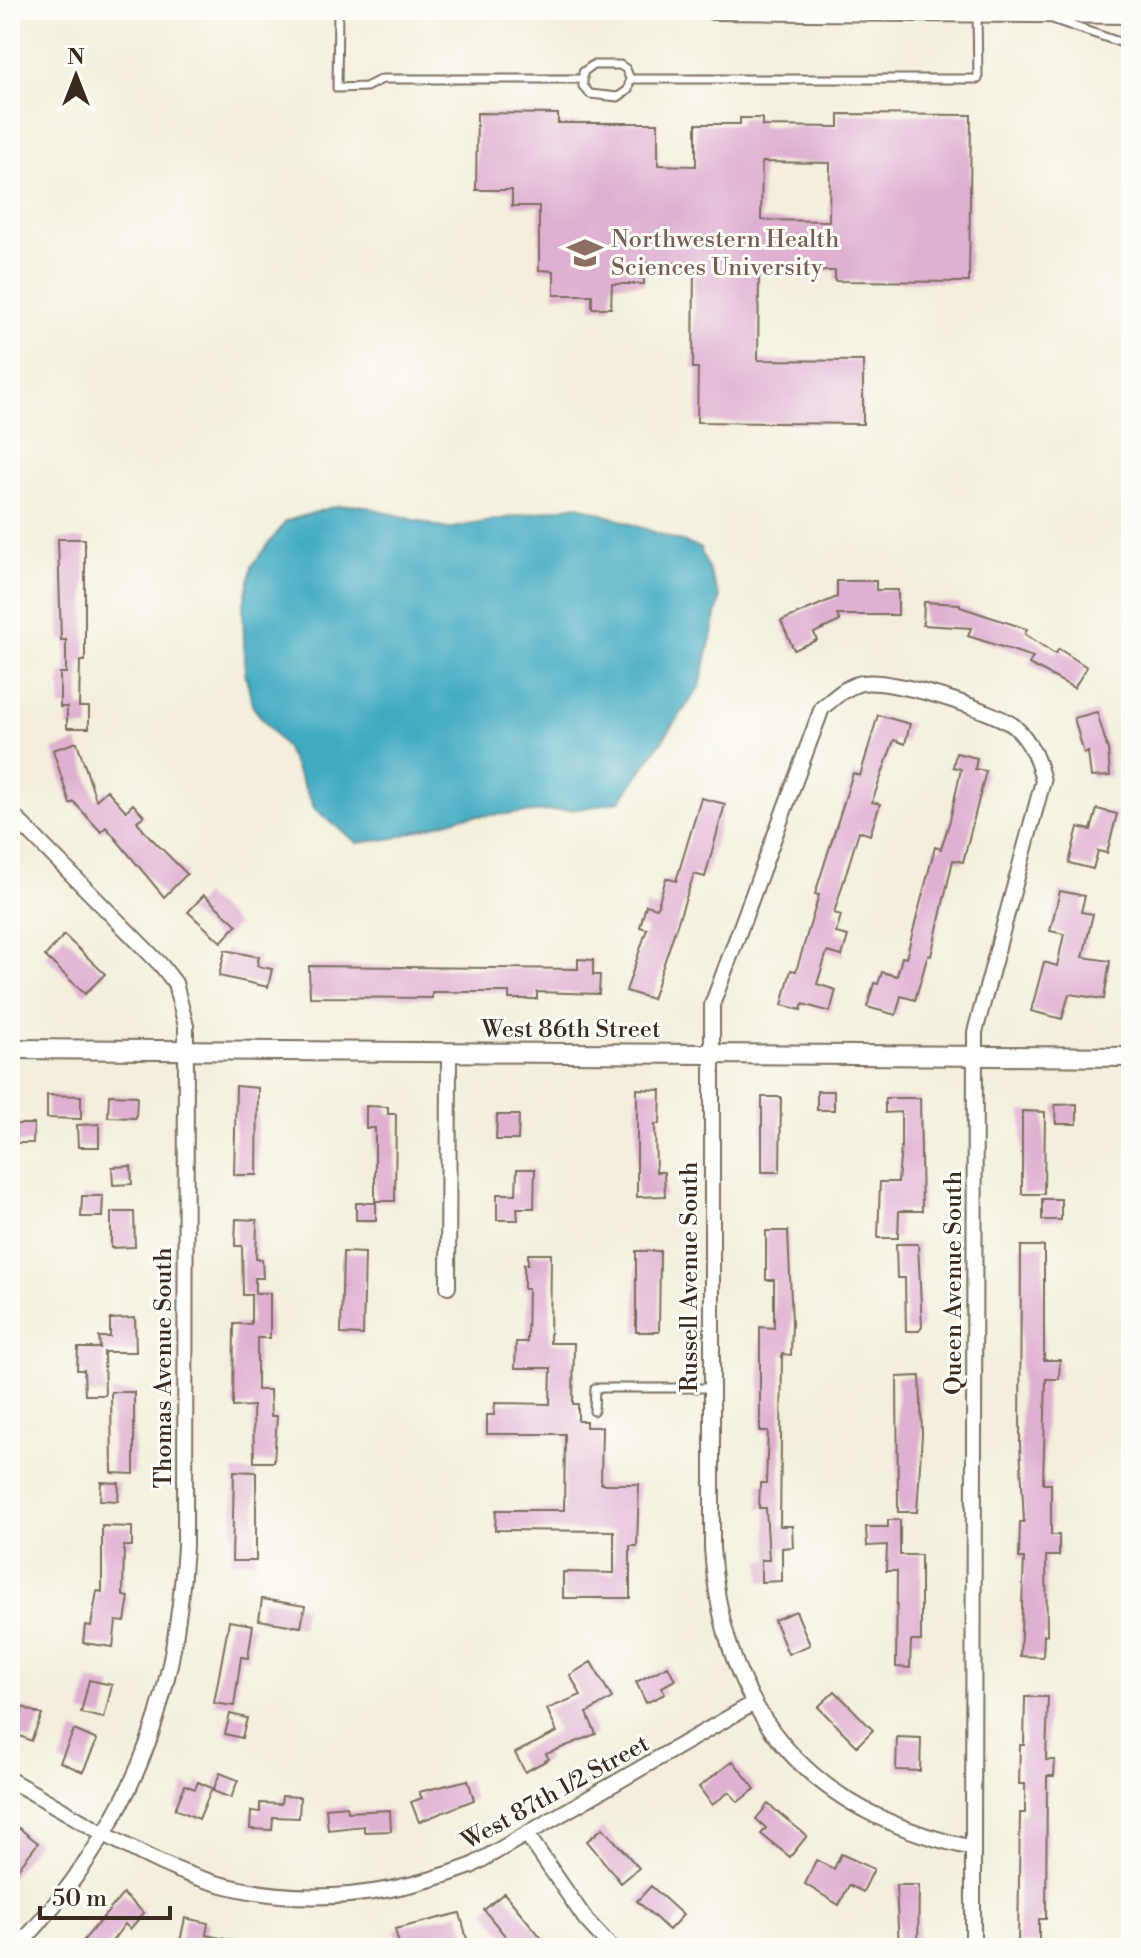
<svg xmlns="http://www.w3.org/2000/svg" width="1141" height="1958" font-family="'Libre Bodoni',serif">
<style>
.water{fill:#41aac1;stroke:#3e6a70;stroke-width:2}
.building{fill:#dfb0d0;fill-rule:evenodd}
.lines{fill:none;stroke-linecap:round;stroke-linejoin:round}
.service-casing{stroke:#7b6f60;stroke-width:11}
.minor-casing{stroke:#7b6f60;stroke-width:18}
.tertiary-casing{stroke:#7b6f60;stroke-width:22}
.service{stroke:#fff;stroke-width:7}
.minor{stroke:#fff;stroke-width:14}
.tertiary{stroke:#fff;stroke-width:18}
.labels{text-anchor:middle;stroke-width:6;stroke-linejoin:round;paint-order:stroke}
.education-label{font-size:24px;fill:#785e54;stroke:#fdfcf7;text-anchor:start}
.street-label{font-size:24px;fill:#3b2a1e;stroke:#fdfcf7}
</style>
<rect width="100%" height="100%" fill="#fdfcf7"/>
<filter id="ink" filterUnits="userSpaceOnUse"><feTurbulence type="fractalNoise" baseFrequency=".0125" numOctaves="2"/><feDisplacementMap in="SourceGraphic" scale="16" xChannelSelector="R" yChannelSelector="G"/><feConvolveMatrix kernelMatrix="1 2 1 2 8 2 1 2 1" color-interpolation-filters="sRGB"/></filter>
<filter id="wash" filterUnits="userSpaceOnUse"><feTurbulence type="fractalNoise" baseFrequency=".006" numOctaves="4" result="noise"/><feDisplacementMap in="SourceGraphic" scale="32" xChannelSelector="R" yChannelSelector="G"/><feGaussianBlur stdDeviation="1.8" result="paint"/><feColorMatrix in="noise" values="0 0 0 0 0 0 0 0 0 0 0 0 0 0 0 0 0 1.4 0 .05"/><feComposite in="paint" operator="in"/></filter>
<g filter="url(#wash)">
<rect width="100%" height="100%" fill="#f3efdc"/>
<path class="water" d="M360,505l87,24 130,-24 123,43 20,50 -20,88 -80,115 -41,8 -117,8 -67,21 -38,5 -42,-34 -30,-62 -32,-40 -8,-35 -2,-64 9,-42 34,-45 50,-15z"/>
<g id="blocks">
<path class="building" d="M477,113l81,1v9h100v42l38,1v-42h44v-6h22v8l77,1v-13l132,1 -2,167 -134,-1v-10h-76l-1,89 105,1v63l-166,-2 1,-54h-5l1,-105h-50v21h-32l-1,24h-19v-13h-38v-24l-15,-1v-64h-27v-16h-36zM762,162l68,1 -1,58 -68,-1z
M58,539h27v122h-5l-1,46h10v21h-22v-21h-7v-34h6v-33h-5z
M837,581h39v9h22v25h-61l3,6 -26,12 3,7 -23,10 -13,-29 56,-24z
M924,602l36,2v3l67,22 -2,5 30,20 4,-5 28,18 -13,21 -45,-24 4,-7 -65,-21 3,-8 -48,-3z
M1097,712l11,38 2,26 -19,1 -3,-25 -4,2 -10,-36z
M878,715l32,9 -5,20 -11,-4 -22,62 8,2 -10,31 -11,-4 -25,82 7,2 -5,18 12,3 -6,20 -15,-4 -10,32 19,6 -6,22 -27,-8 -2,6 -19,-5 9,-35 5,1 23,-76 -4,-1 38,-121 7,3z
M77,742l19,58 11,-10 19,21 7,-7 11,12 -7,5 7,10 43,43 -23,23 -58,-70 -5,5 -27,-30 -4,2 -17,-54z
M956,753l21,5 -2,11 11,2 -23,91 -10,-2 -22,96 -3,-1 -13,45 -14,-4 -5,19 -29,-8 7,-24 4,1 4,-12 15,4 5,-19 4,1 29,-111 6,2 9,-29 11,-51 -8,-2z
M701,798l24,6 -20,73 -11,-3 -42,125 -26,-8 21,-62 -7,-2 6,-22 11,3 9,-30 10,3z
M1097,809l20,5 -10,39 -9,-2 -5,18 -24,-6 9,-36 13,3z
M1060,891l25,5 -4,16 12,2 -10,43 27,4 -6,38 -35,-5 -7,25 -31,-8 13,-49 13,4 7,-32 -14,-3z
M204,895l33,30 -16,17 -33,-30z
M64,935l41,39 -20,20 -40,-38z
M225,950l34,7 -2,9 15,3 -4,18 -49,-11z
M578,959l15,1v15h7l-1,19 -62,-2v7h-28v-7h-77v6l-122,-1 -1,-31 269,3z
M236,1086l22,2 -1,87h-23z
M637,1089l24,1 -1,34h-5l1,48h8l1,24 -28,1z
M817,1091h17v19h-17z
M47,1095l34,1v23l-34,-1z
M109,1095l28,1 -1,22 -28,-1z
M762,1097h19l-1,75h-18z
M885,1098h35l2,113h-23l-1,27h-20l2,-56h18l3,-36v-34l-16,1z
M1077,1104v20h-21l-1,-19z
M366,1106l22,1v7h8l-1,87h-20v-73h-9z
M1022,1111l23,1 -1,82h-22z
M497,1115h22l-1,25h-22z
M14,1124h20l-1,19h-19z
M99,1124v23h-21l-1,-22z
M131,1166l1,18 -19,1 -1,-18z
M517,1169h18l-1,39h-17l1,12h-21v-26h19z
M82,1196h21l-1,21h-21z
M1042,1199h19v21h-19z
M356,1203h20v17h-20z
M111,1212h23l1,35 -24,1z
M236,1219l21,1 -1,39h6l1,19h-8v15h15v45h-13v52h13l1,26h6l-3,46h-20l-1,-56 -20,1 1,-83h17v-29h-8l-1,-49h-7z
M766,1231h22l4,91 -1,33 -9,-1 -2,172h12l1,21 -11,1v33l-21,1v-22h8l-3,-52h-7l1,-25h6l2,-52h-8v-104l14,1v-48h-8z
M896,1244h22l4,83 -3,4h-13l-1,-53h-8z
M1021,1246h23v114h16l-1,19h-13l-3,105h8v51h8v21h-13l1,79h-3l-1,22 -23,-1 4,-98h-5l1,-36h4l-4,-77z
M636,1251h24l-1,81h-23z
M343,1252l22,1 -2,82 -22,-1z
M528,1254h23l-1,89h24l-1,61h5v17h8v6h16l-1,57h38l-2,62h-7v52h-67v-26l51,1v-42l-119,-1 1,-20h68l1,-76h-78v-19h7l1,-12 55,1 1,-36h-36l1,-26h11l1,-53h-4v-25h4z
M135,1318l1,34h-32l1,43h-20l-1,-25h-7l1,-22h22l-1,-11h11v-18z
M920,1376l2,58 -5,78h-19l-1,-135z
M111,1392h23v82l-22,-1z
M234,1471l22,1v89h-24z
M101,1482l18,1 -1,18 -18,-1z
M888,1520h12v35h21v86h-10l-1,27 -14,-1 1,-96h-11l1,-26 -20,1 -1,-19h22z
M102,1526l30,1v19h-8l-1,50 6,1 -4,25 -9,-1 -3,26 -30,-4 2,-18 6,1 6,-35 5,1z
M262,1599l43,7 -4,21 -42,-7z
M796,1611l14,34 -22,9 -14,-34z
M229,1621l24,4 -5,33 -7,-1 -7,49 -20,-3z
M591,1662l21,36 -25,15 9,21 -50,20 3,5 -24,13 -10,-19 42,-21 -10,-23 34,-14 -11,-20z
M668,1666l7,14 -13,7 3,7 -19,9 -10,-21z
M89,1680l23,5 -8,33 -23,-5z
M835,1691l38,39 -16,16 -39,-39z
M1025,1697h23l-2,63h9l-1,16h-7l-1,143h-7v25h-21l2,-131h5v-29h-6l1,-39h4z
M23,1707l19,8 -11,26 -20,-9z
M230,1714l17,4 -5,20 -17,-4z
M74,1730l23,10 -14,32 -23,-10z
M897,1737l24,1 -1,33 -24,-1z
M733,1761l22,28 -17,13 -9,-10 -17,13 -13,-18z
M220,1773l18,7 -7,18 -18,-7z
M468,1780l6,20 -55,22 -8,-20 11,-4 -3,-6z
M198,1782l14,6 -13,31 -24,-10 10,-24 10,4z
M282,1796l18,1 -1,21 -26,-1 -1,13 -22,-1 1,-18 9,1v-9l21,1z
M768,1804l39,32 -17,21 -29,-23 5,-6 -10,-9z
M347,1806l1,6 42,-2 1,21 -27,1v-6l-36,4 -2,-22z
M19,1828l19,15 -28,36v-39z
M603,1828l36,40 -18,15 -34,-42z
M841,1854l33,15 -11,23 -14,-7 -10,20 -34,-21 11,-24 18,9z
M896,1885h23l-1,63h-19z
M651,1886l32,29 -14,15 -32,-29z
M504,1893l46,55h-35l-31,-38z
M123,1894l21,19 -14,16 -5,-5 -18,24h-17l-8,-6z
M460,1913l7,26 -37,9h-30l-5,-19z
M185,1918l23,5 -2,12 34,7 -1,6h-50v-4l-9,-2z"/>
</g>
</g>
<g filter="url(#ink)">
<use href="#blocks" fill-opacity="0" stroke="#7b6f60" stroke-width="2"/>
<g class="lines">
<g class="service-casing">
<path id="service" d="M338,10l-1,78 29,-1 16,-8h200
M1055,20l76,26
M593,65h27l6,4 4,10 -2,11 -10,7 -28,-3 -7,-8v-14z
M630,79h348l-1,-66
M594,1411l1,-23h117"/>
</g>
<g class="minor-casing">
<path id="minor" d="M10,812l151,153 14,18 11,43 -1,520c-9,165 -55,280 -168,402
M448,1287l1,-234
M10,1780c49,27 98,59 149,82 103,48 208,43 312,4l283,-163
M528,1836l58,84 26,28
M973,1948v-100l2,-816 68,-251c-5,-21 -12,-39 -28,-54 -20,-17 -132,-52 -157,-43 -14,4 -25,15 -36,24l-110,297v543c11,166 98,266 261,300"/>
</g>
<g class="tertiary-casing">
<path id="tertiary" d="M713,10l418,4
M10,1049l1121,8"/>
</g>
<use href="#service" class="service"/>
<use href="#minor" class="minor"/>
<use href="#tertiary" class="tertiary"/>
</g>
</g>
<defs>
<g id="university-bare" transform="scale(2.76)"><path d="M0-5L7-2L0 1L-7-2ZM-4 1L0 2.5L4 1V4Q0 6-4 4Z" fill="#8d6e63" stroke="#fdfcf7" stroke-width="2.5" paint-order="stroke"/></g>
</defs>
<g fill-rule="evenodd">
<use href="#university-bare" x="585" y="253"/>
</g>
<g class="labels">
<g class="education-label">
<text x="611" y="247">Northwestern Health<tspan x="611" dy="28">Sciences University</tspan></text>
</g>
<g class="street-label">
<text x="571" y="1037">West 86th Street</text>
<text transform="translate(689 1277) rotate(-90)" y="8">Russell Avenue South</text>
<text transform="translate(953 1283) rotate(-90)" y="8">Queen Avenue South</text>
<text transform="translate(163 1368) rotate(-90)" y="8">Thomas Avenue South</text>
<text transform="translate(555 1792) rotate(-29)" y="8">West 87th 1/2 Street</text>
</g>
</g>
<rect width="1141" height="1958" fill="none" stroke="#fdfcf7" stroke-width="40"/>
<g transform="translate(76 76)" stroke="#fdfcf7" stroke-width="6" paint-order="stroke">
<path d="M0-6L14 30L0 20L-14 30Z" fill="#3b2a1e"/>
<text y="-12" font-size="22" font-weight="bold" text-anchor="middle" fill="#3b2a1e">N</text>
</g>
<path d="M40 1906v12h130v-12" fill="none" stroke="#3b2a1e" stroke-width="4"/>
<text x="52" y="1906" font-size="24" fill="#3b2a1e" stroke="#fdfcf7" stroke-width="6" paint-order="stroke">50 m</text>
</svg>
